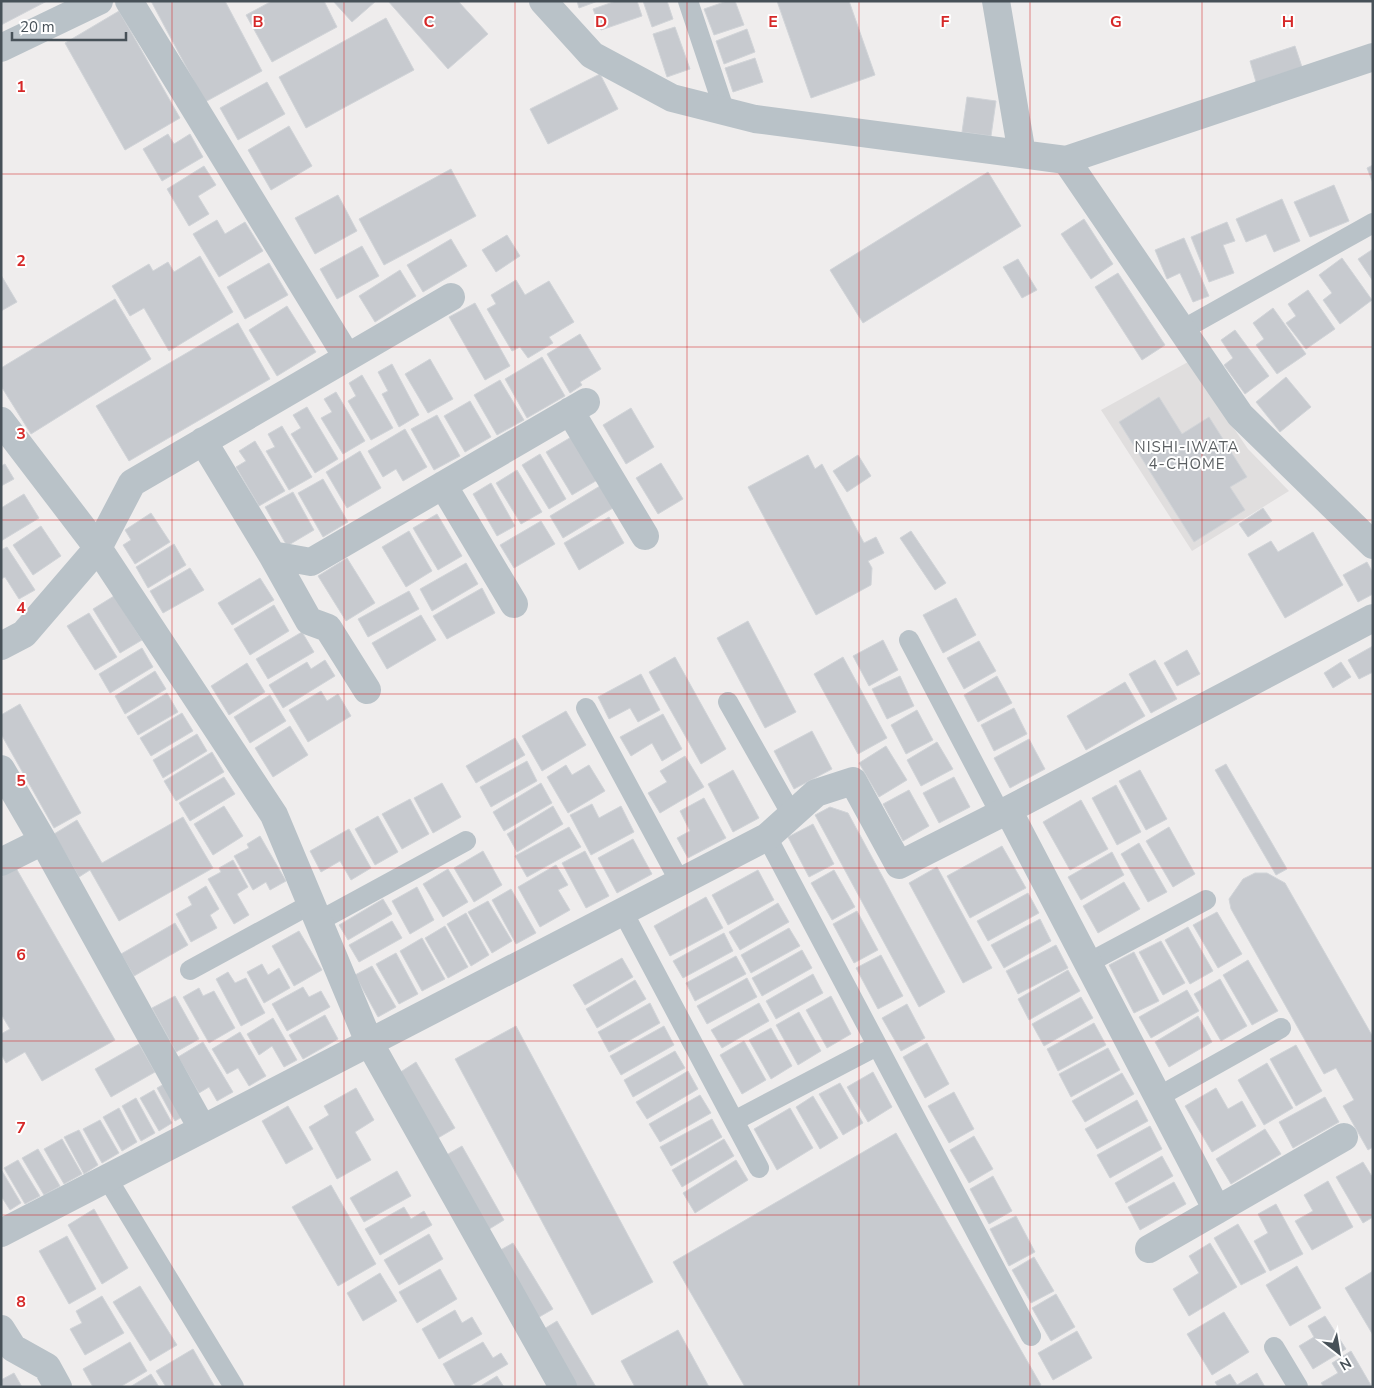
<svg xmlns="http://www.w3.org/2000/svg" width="1374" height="1388" font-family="'Nunito Sans',sans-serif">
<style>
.education{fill:#e0dede}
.building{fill:#c7cacf;stroke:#d1d4d8}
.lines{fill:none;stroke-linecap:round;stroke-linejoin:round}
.service{stroke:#b9c2c8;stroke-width:20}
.minor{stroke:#b9c2c8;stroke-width:28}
.grid{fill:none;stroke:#d62828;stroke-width:1;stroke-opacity:0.55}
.labels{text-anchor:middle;stroke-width:4;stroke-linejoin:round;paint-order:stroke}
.neighbourhood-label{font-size:15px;letter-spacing:1px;fill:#5a5e61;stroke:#fff}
.grid-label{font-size:16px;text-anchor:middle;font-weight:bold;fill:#d62828;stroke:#fff;stroke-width:4;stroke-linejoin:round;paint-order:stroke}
</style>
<rect width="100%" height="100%" fill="#efeded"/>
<path class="education" d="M1188,362l60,87 41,42 -97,60 -91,-141z"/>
<path class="building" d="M1,1h46l-46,24z
M151,1h74l37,70 -57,31z
M272,1h52l13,26 -65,35 -26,-47z
M333,1h43l-24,21z
M388,1h70l30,33 -40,35z
M577,1h21l-19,7z
M616,1h21l5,15 -41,14 -8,-21z
M643,1h24l6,18 -21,8z
M727,1h8l9,24 -30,10 -10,-26z
M777,1h72l26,74 -64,23z
M119,11l61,107 -55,32 -60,-107z
M386,18l28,52 -108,58 -27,-51z
M675,27l15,42 -23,8 -14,-43z
M747,29l8,23 -31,12 -8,-23z
M1295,46l7,21 -46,15 -6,-21z
M755,58l8,24 -30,10 -8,-24z
M600,74l18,35 -70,35 -18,-35z
M267,82l18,32 -47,26 -18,-32z
M967,97l29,4 -5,35 -29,-4z
M289,126l23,40 -41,24 -23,-40z
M168,134l6,10 16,-10 13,23 -41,24 -19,-32z
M1373,165v18l-6,-15z
M204,166l12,19 -18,11 11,18 -20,12 -22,-37z
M451,169l25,47 -92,49 -25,-46z
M988,172l33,54 -158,97 -33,-53z
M1334,185l15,36 -39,16 -16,-35z
M338,195l19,36 -42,23 -20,-36z
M1282,199l18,42 -26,11 -8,-18 -20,8 -10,-23z
M1084,219l29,45 -22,15 -30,-45z
M217,220l8,14 20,-12 18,29 -44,26 -26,-43z
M1227,222l8,19 -12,4 11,28 -25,9 -18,-45z
M507,235l13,21 -24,16 -14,-22z
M1184,238l25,58 -16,6 -13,-29 -13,6 -12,-29z
M451,239l16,27 -44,26 -16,-27z
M362,246l17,30 -42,23 -17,-30z
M1373,249v32l-15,-22z
M200,256l33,56 -64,39 -25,-43 -14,8 -18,-30 37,-22 4,7 15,-9 6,10z
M1342,258l30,42 -32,24 -17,-24 9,-7 -13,-18z
M1018,259l19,31 -15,8 -19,-31z
M269,263l19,32 -43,24 -18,-32z
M400,270l16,26 -41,26 -16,-26z
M1118,273l47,72 -23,15 -47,-73z
M1,275l16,27 -16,9z
M516,280l9,15 24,-14 25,41 -25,15 4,6 -25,15 -8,-11 -8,4 -25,-42 9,-5 -5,-9z
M1308,290l27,39 -29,20 -20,-26 10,-7 -8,-12z
M115,299l36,60 -120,75 -30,-48v-18z
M475,303l35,63 -25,14 -36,-63z
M287,306l29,46 -39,24 -28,-46z
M1273,308l33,46 -29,20 -21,-29 8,-6 -11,-16z
M238,323l32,56 -141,82 -33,-55z
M1235,330l34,46 -24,18 -21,-29 9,-7 -12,-18z
M580,334l21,35 -21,13 2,3 -12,8 -23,-39z
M542,357l23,39 -38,22 -22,-39z
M430,359l23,40 -25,14 -23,-39z
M392,364l27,51 -20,12 -17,-33 6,-3 -10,-19z
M362,375l31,53 -22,12 -23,-39 8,-5 -7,-13z
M1286,377l25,30 -31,25 -24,-30z
M500,380l24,40 -27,15 -23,-40z
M336,392l29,49 -22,13 -22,-36 11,-6 -8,-13z
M1159,397l23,37 27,-17 38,60 -17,10 15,23 -51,32 -75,-120z
M470,401l21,36 -26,15 -21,-36z
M307,407l31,52 -23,14 -24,-39 10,-6 -8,-13z
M631,408l23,39 -28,17 -23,-39z
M437,415l23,41 -26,14 -23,-41z
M282,426l30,51 -23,13 -23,-39 9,-4 -7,-13z
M405,429l22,38 -24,14 -7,-12 -13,8 -15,-26z
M573,436l26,43 -27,16 -26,-43z
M255,441l30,50 -26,15 -23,-39 10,-6 -7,-10z
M360,451l21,37 -34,20 -21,-36z
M540,454l26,45 -17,10 -27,-44z
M808,455l7,14 7,-5 42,79 12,-6 8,16 -16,8 4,7 -1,17 -55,30 -68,-128z
M858,455l13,21 -24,16 -14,-21z
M661,463l22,36 -25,15 -22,-36z
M5,464l9,15 -13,7v-20z
M517,470l25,42 -21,12 -25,-41z
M323,479l25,43 -25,15 -25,-44z
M491,483l24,43 -18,10 -24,-42z
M600,486l13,22 -50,30 -13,-22z
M293,492l21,38 -27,16 -22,-39z
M24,494l15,24 -38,23v-33z
M1263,508l9,13 -24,16 -9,-13z
M151,513l19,29 -35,22 -12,-19 8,-5 -6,-10z
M437,514l25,42 -24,14 -25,-42z
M609,517l15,26 -45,27 -15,-27z
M541,521l14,23 -41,24 -14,-23z
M41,526l20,30 -28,19 -20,-30z
M409,531l23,40 -26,16 -24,-40z
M911,531l35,52 -11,7 -35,-52z
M1313,532l30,53 -58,33 -37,-64 23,-13 7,11z
M174,544l12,21 -38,23 -12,-21z
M7,547l28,43 -16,9 -14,-22 -4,2v-29z
M347,558l28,45 -29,18 -28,-45z
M1367,562l6,11v21l-15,8 -15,-27z
M466,563l12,21 -46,27 -12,-22z
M190,568l14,22 -41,23 -13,-22z
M260,578l14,22 -42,25 -14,-22z
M482,588l13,25 -48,26 -14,-23z
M409,591l10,18 -51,28 -10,-18z
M114,596l28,44 -22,13 -27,-44z
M956,598l20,37 -33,18 -20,-38z
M274,605l15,26 -39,24 -16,-26z
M89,613l28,44 -22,13 -28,-44z
M421,615l15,25 -49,29 -15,-26z
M748,621l48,91 -31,16 -48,-90z
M302,632l12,20 -46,27 -12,-20z
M883,640l15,30 -29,16 -16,-30z
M979,641l17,30 -32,18 -17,-31z
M1373,646v26l-14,7 -11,-19z
M142,648l11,19 -43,26 -11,-19z
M1187,650l13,24 -23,12 -13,-23z
M675,657l51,92 -25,15 -52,-92z
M843,657l44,81 -29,16 -44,-80z
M325,660l10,16 -52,32 -14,-23 38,-23 4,7z
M1155,660l22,39 -26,14 -22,-39z
M1341,662l10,15 -18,11 -9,-15z
M247,663l18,29 -36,23 -18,-29z
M155,671l11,18 -41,25 -10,-18z
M641,674l19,36 -22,12 -8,-14 -21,11 -11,-22z
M900,676l14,30 -27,13 -15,-30z
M997,676l15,27 -34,19 -14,-27z
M1125,682l20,34 -59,34 -19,-34z
M321,691l6,10 11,-7 13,22 -43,26 -19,-32z
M167,693l11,19 -40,23 -11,-18z
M270,695l16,26 -36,22 -16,-26z
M20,704l61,109 -27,15 -53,-94v-19z
M1014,708l13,26 -33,17 -13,-26z
M917,710l16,30 -27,14 -15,-29z
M566,711l20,34 -44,26 -20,-35z
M182,713l11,18 -42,25 -11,-18z
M663,714l19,35 -20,12 -10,-18 -21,13 -11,-19z
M290,726l18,29 -35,22 -18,-29z
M812,731l20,38 -38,20 -20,-38z
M197,734l10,17 -44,27 -10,-18z
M515,738l10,17 -49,28 -10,-17z
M1029,739l16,30 -35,19 -16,-30z
M937,742l16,27 -32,17 -14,-26z
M886,746l21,34 -28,17 -20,-34z
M212,752l12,20 -48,29 -12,-20z
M685,756l19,31 -44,26 -12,-20 19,-11 -7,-11z
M527,761l10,20 -46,26 -11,-20z
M1226,764l61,105 -11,6 -61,-105z
M566,765l6,10 17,-10 16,26 -37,22 -21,-36z
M733,770l26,48 -26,14 -25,-48z
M1140,770l27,49 -21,11 -27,-49z
M224,777l11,17 -45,27 -11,-18z
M954,777l16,30 -31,16 -16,-30z
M442,783l19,34 -28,16 -19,-35z
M541,783l11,20 -48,28 -11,-19z
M1116,785l25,47 -24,13 -25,-47z
M909,790l20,36 -26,15 -20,-37z
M704,798l22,40 -38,20 -11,-20 13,-7 -10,-20z
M410,799l19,35 -27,15 -20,-35z
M1081,800l27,49 -38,21 -27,-48z
M592,804l7,14 22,-12 13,26 -43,23 -21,-40z
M224,806l19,30 -30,19 -19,-31z
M553,806l10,18 -46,28 -10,-18z
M830,807l18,6 97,179 -26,15 -104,-192z
M378,816l20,36 -23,13 -20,-36z
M183,817l30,51 -94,53 -29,-51 -11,7 -25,-43 23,-14 25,43z
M813,824l21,40 -25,13 -21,-40z
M569,827l12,20 -54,30 -12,-21z
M1169,827l26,47 -22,13 -27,-46z
M349,829l22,39 -20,12 -11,-19 -19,11 -11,-21z
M260,836l26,45 -16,9 -4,-8 -13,8 -19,-34 15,-8 -2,-4z
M633,839l19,35 -35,19 -19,-35z
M1139,843l28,49 -19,10 -27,-48z
M1002,846l24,42 -56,30 -23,-42z
M483,851l19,34 -28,17 -20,-34z
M585,851l24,45 -23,12 -24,-45z
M1112,852l12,23 -43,25 -13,-23z
M233,860l15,27 -11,7 12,21 -15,9 -26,-45 13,-7 -2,-4z
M556,865l12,20 -10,5 12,20 -30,17 -22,-40z
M937,867l55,101 -29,15 -54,-100z
M16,868l99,172 -73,41 -17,-29 -19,11 -5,-9v-20l9,-5 -9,-15v-137z
M448,869l20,33 -25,15 -20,-33z
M758,870l16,30 -46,25 -16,-30z
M834,870l21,37 -23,13 -21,-37z
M1255,873h12l18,10 88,154v110l-5,3 -25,-44 11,-6 -18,-32 -12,6 -93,-165 -2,-10 14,-20z
M1124,882l16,27 -42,24 -15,-27z
M206,886l13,23 -9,6 7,13 -26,14 -15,-28 16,-9 -4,-8z
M417,887l17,33 -24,14 -18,-33z
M511,889l25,44 -20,11 -24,-44z
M1028,893l11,20 -51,28 -11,-20z
M706,897l17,31 -53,28 -16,-30z
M383,899l9,15 -44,26 -9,-15z
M488,901l24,40 -20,12 -24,-41z
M778,903l11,19 -49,28 -11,-18z
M857,911l21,39 -24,13 -21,-39z
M1217,912l25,42 -24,14 -25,-43z
M466,913l23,42 -18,11 -24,-42z
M1040,919l11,22 -47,27 -13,-23z
M392,921l10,17 -43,24 -10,-17z
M175,923l13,22 -54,31 -13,-22z
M445,926l23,41 -20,11 -23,-40z
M1188,927l25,44 -23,13 -25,-44z
M789,928l11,18 -49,27 -10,-18z
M299,931l23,39 -28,16 -22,-40z
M724,933l9,18 -50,27 -10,-17z
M422,938l23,41 -23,12 -22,-40z
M1161,941l24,42 -22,12 -24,-43z
M1056,945l12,23 -50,26 -12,-23z
M802,950l10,18 -50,28 -10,-18z
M1134,952l25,49 -25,12 -25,-48z
M396,953l22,41 -19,10 -23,-40z
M881,955l22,41 -25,13 -22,-41z
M736,956l10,18 -51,27 -9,-18z
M622,958l11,19 -48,28 -12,-20z
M1248,960l30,51 -26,14 -29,-50z
M262,964l6,11 11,-7 11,20 -26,15 -17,-31z
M372,966l24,41 -18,10 -23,-42z
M1068,970l12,21 -51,29 -11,-21z
M228,972l7,11 11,-5 19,35 -24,13 -25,-47z
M813,974l10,19 -47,26 -10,-18z
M747,978l10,19 -50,27 -10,-18z
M1220,979l27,47 -26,15 -27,-47z
M635,980l11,19 -49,29 -11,-19z
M303,987l6,10 12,-6 9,16 -43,24 -15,-27z
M199,988l4,8 11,-5 21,37 -26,15 -26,-46z
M1187,990l12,21 -48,27 -12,-21z
M175,996l24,43 -23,13 -24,-44z
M831,996l20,38 -24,14 -21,-38z
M1081,997l12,21 -49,28 -12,-22z
M650,1003l10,20 -51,29 -11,-20z
M759,1003l10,18 -47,27 -11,-18z
M907,1004l18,34 -24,13 -19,-33z
M799,1012l22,39 -23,14 -22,-40z
M325,1015l13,24 -35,20 -14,-24z
M1198,1016l14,26 -43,25 -14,-25z
M273,1018l24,42 -13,7 -12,-21 -13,9 -12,-21z
M1094,1023l12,22 -48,26 -11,-22z
M516,1026l137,256 -61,33 -137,-256z
M664,1026l10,19 -53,30 -11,-19z
M771,1028l21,38 -21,13 -22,-39z
M240,1032l26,44 -17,10 -11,-18 -11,6 -15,-25z
M744,1041l22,39 -24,14 -22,-39z
M203,1042l30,50 -16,9 -8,-14 -10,6 -21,-36z
M927,1043l22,41 -24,14 -22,-41z
M139,1044l16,28 -44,25 -16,-28z
M1296,1045l26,46 -26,15 -26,-47z
M1108,1048l12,22 -49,27 -12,-23z
M675,1051l10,17 -52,29 -9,-17z
M416,1062l39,66 -17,10 -39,-65z
M1267,1063l26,45 -29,17 -26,-45z
M688,1071l10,18 -51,30 -11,-17z
M873,1072l19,35 -24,15 -21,-35z
M1122,1073l12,21 -49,28 -13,-21z
M170,1081l17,33 -12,7 -18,-33z
M840,1083l23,40 -20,12 -24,-41z
M356,1088l18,32 -19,12 16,28 -34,19 -28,-52 20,-12 -5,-9z
M1216,1088l12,21 14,-8 14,25 -44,26 -27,-46z
M154,1090l18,33 -13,8 -19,-33z
M954,1092l20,37 -25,14 -21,-37z
M700,1095l11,18 -51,29 -11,-18z
M813,1096l25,42 -18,11 -24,-42z
M1325,1097l14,25 -46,26 -14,-26z
M136,1098l19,35 -14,8 -19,-35z
M1137,1100l11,21 -51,28 -12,-20z
M288,1106l25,43 -27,15 -24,-43z
M119,1108l18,34 -15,9 -19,-34z
M790,1108l23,40 -36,22 -23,-41z
M712,1119l10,18 -51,29 -11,-19z
M100,1120l19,33 -17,10 -19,-34z
M1150,1126l12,23 -52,29 -13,-23z
M1265,1129l16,25 -50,30 -15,-25z
M79,1130l19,35 -14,9 -20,-37z
M896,1133l145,252 -3,2h-293l-72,-125z
M974,1136l19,33 -24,14 -19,-33z
M62,1139l20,35 -18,10 -20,-35z
M724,1139l10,17 -52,31 -10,-17z
M462,1146l42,74 -18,11 -43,-74z
M38,1149l22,37 -16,9 -22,-37z
M1162,1156l11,20 -47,27 -11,-20z
M18,1160l22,36 -15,8 -21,-36z
M736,1160l12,20 -53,33 -12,-20z
M1363,1162l10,16v39l-10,6 -27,-46z
M2,1171l19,32 -11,7 -9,-14z
M397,1171l14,25 -47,26 -14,-24z
M993,1176l19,35 -23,13 -19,-35z
M1328,1181l25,46 -41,23 -17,-29 18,-10 -9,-16z
M1174,1182l12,22 -46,26 -12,-23z
M331,1185l45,79 -38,22 -46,-79z
M1276,1204l27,50 -33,17 -16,-30 14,-8 -10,-19z
M404,1207l7,12 13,-8 8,14 -52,30 -15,-26z
M94,1209l34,59 -26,16 -34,-59z
M1016,1216l19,36 -26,14 -19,-37z
M1238,1224l28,48 -25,13 -27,-47z
M429,1234l14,25 -44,26 -15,-25z
M67,1236l29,53 -27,15 -30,-53z
M513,1243l40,66 -19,11 -39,-67z
M1210,1243l27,44 -48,29 -16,-27 26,-16 -10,-17z
M1034,1257l20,34 -23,12 -19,-33z
M1297,1266l24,42 -31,18 -24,-41z
M440,1269l17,30 -40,24 -18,-31z
M1373,1271v64l-28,-47z
M380,1273l17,28 -34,20 -16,-28z
M140,1286l37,59 -27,16 -37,-59z
M1056,1294l19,33 -24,14 -19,-33z
M102,1296l22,37 -39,22 -15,-26 12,-6 -6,-12z
M455,1310l7,13 10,-6 10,17 -43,25 -17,-30z
M1224,1312l25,40 -37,23 -25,-41z
M1325,1316l21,33 -33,20 -14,-23 15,-9 -6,-11z
M557,1321l39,66h-24l-33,-55z
M678,1330l31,57h-74l-14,-26z
M1077,1331l15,27 -39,22 -15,-27z
M130,1342l17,29 -27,16h-27l-10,-18z
M483,1342l10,16 8,-5 7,11 -40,23h-12l-13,-23z
M193,1349l22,38h-49l-10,-16z
M1351,1351l21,36h-48l-3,-4 17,-10 -6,-10z
M14,1373l8,14h-21v-7z
M1257,1373l8,14h-47l-3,-5 15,-8 7,11z
M151,1374l8,13h-29z
M497,1376l7,11h-25z"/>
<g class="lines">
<path class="service" d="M688,1l37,111
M1182,330l191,-107
M909,640l91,173
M728,702l64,113
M586,708l94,174
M767,837l264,499
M623,912l136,256
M319,921l147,-80
M1088,963l118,-63
M190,970l121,-66
M1158,1097l123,-69
M734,1121l143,-75
M107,1178l127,209
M1274,1347l24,40"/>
<path class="minor" d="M129,1l218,356
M543,1l49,54 80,43 83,21 311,41 307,-103
M996,1l26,153
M1,48l98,-47
M1066,160l174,255 133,130
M570,411l75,125
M1,421l97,127 176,267 95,227 194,345
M203,441l69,114 39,7 275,-160
M443,485l71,119
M272,555l37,66 19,7 39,62
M1,646l23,-12 74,-86 34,-65 319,-186
M1,769l42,72 159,287
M1008,810l209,400
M1,862l42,-21
M1,1233l766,-396 49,-44 37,-12 46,84 109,-55 365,-192
M1149,1249l195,-112
M1,1329l12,19 34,19 11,20"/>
</g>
<path class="grid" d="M172,1v1386M344,1v1386M515,1v1386M687,1v1386M859,1v1386M1030,1v1386M1202,1v1386M1,174h1372M1,347h1372M1,520h1372M1,694h1372M1,868h1372M1,1041h1372M1,1215h1372"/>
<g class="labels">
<g class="neighbourhood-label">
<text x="1187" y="452">NISHI-IWATA<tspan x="1187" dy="17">4-CHOME</tspan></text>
</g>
</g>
<g class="grid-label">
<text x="258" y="27">B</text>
<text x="429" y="27">C</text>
<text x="601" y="27">D</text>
<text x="773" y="27">E</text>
<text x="945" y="27">F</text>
<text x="1116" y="27">G</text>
<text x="1288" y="27">H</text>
<text x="21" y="92">1</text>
<text x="21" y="266">2</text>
<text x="21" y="439">3</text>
<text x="21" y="613">4</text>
<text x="21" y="786">5</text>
<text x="21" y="960">6</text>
<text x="21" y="1133">7</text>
<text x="21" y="1307">8</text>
</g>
<rect width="1374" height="1388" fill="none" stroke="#475158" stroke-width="5"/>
<g transform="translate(1339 1353) rotate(149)" stroke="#ffffff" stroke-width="4" paint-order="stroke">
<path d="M0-4L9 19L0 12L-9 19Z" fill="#475158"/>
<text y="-8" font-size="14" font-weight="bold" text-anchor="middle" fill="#475158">N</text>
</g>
<path d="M12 32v8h114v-8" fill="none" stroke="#475158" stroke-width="2.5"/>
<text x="20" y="32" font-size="15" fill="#475158" stroke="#ffffff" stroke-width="4" paint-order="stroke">20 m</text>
</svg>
